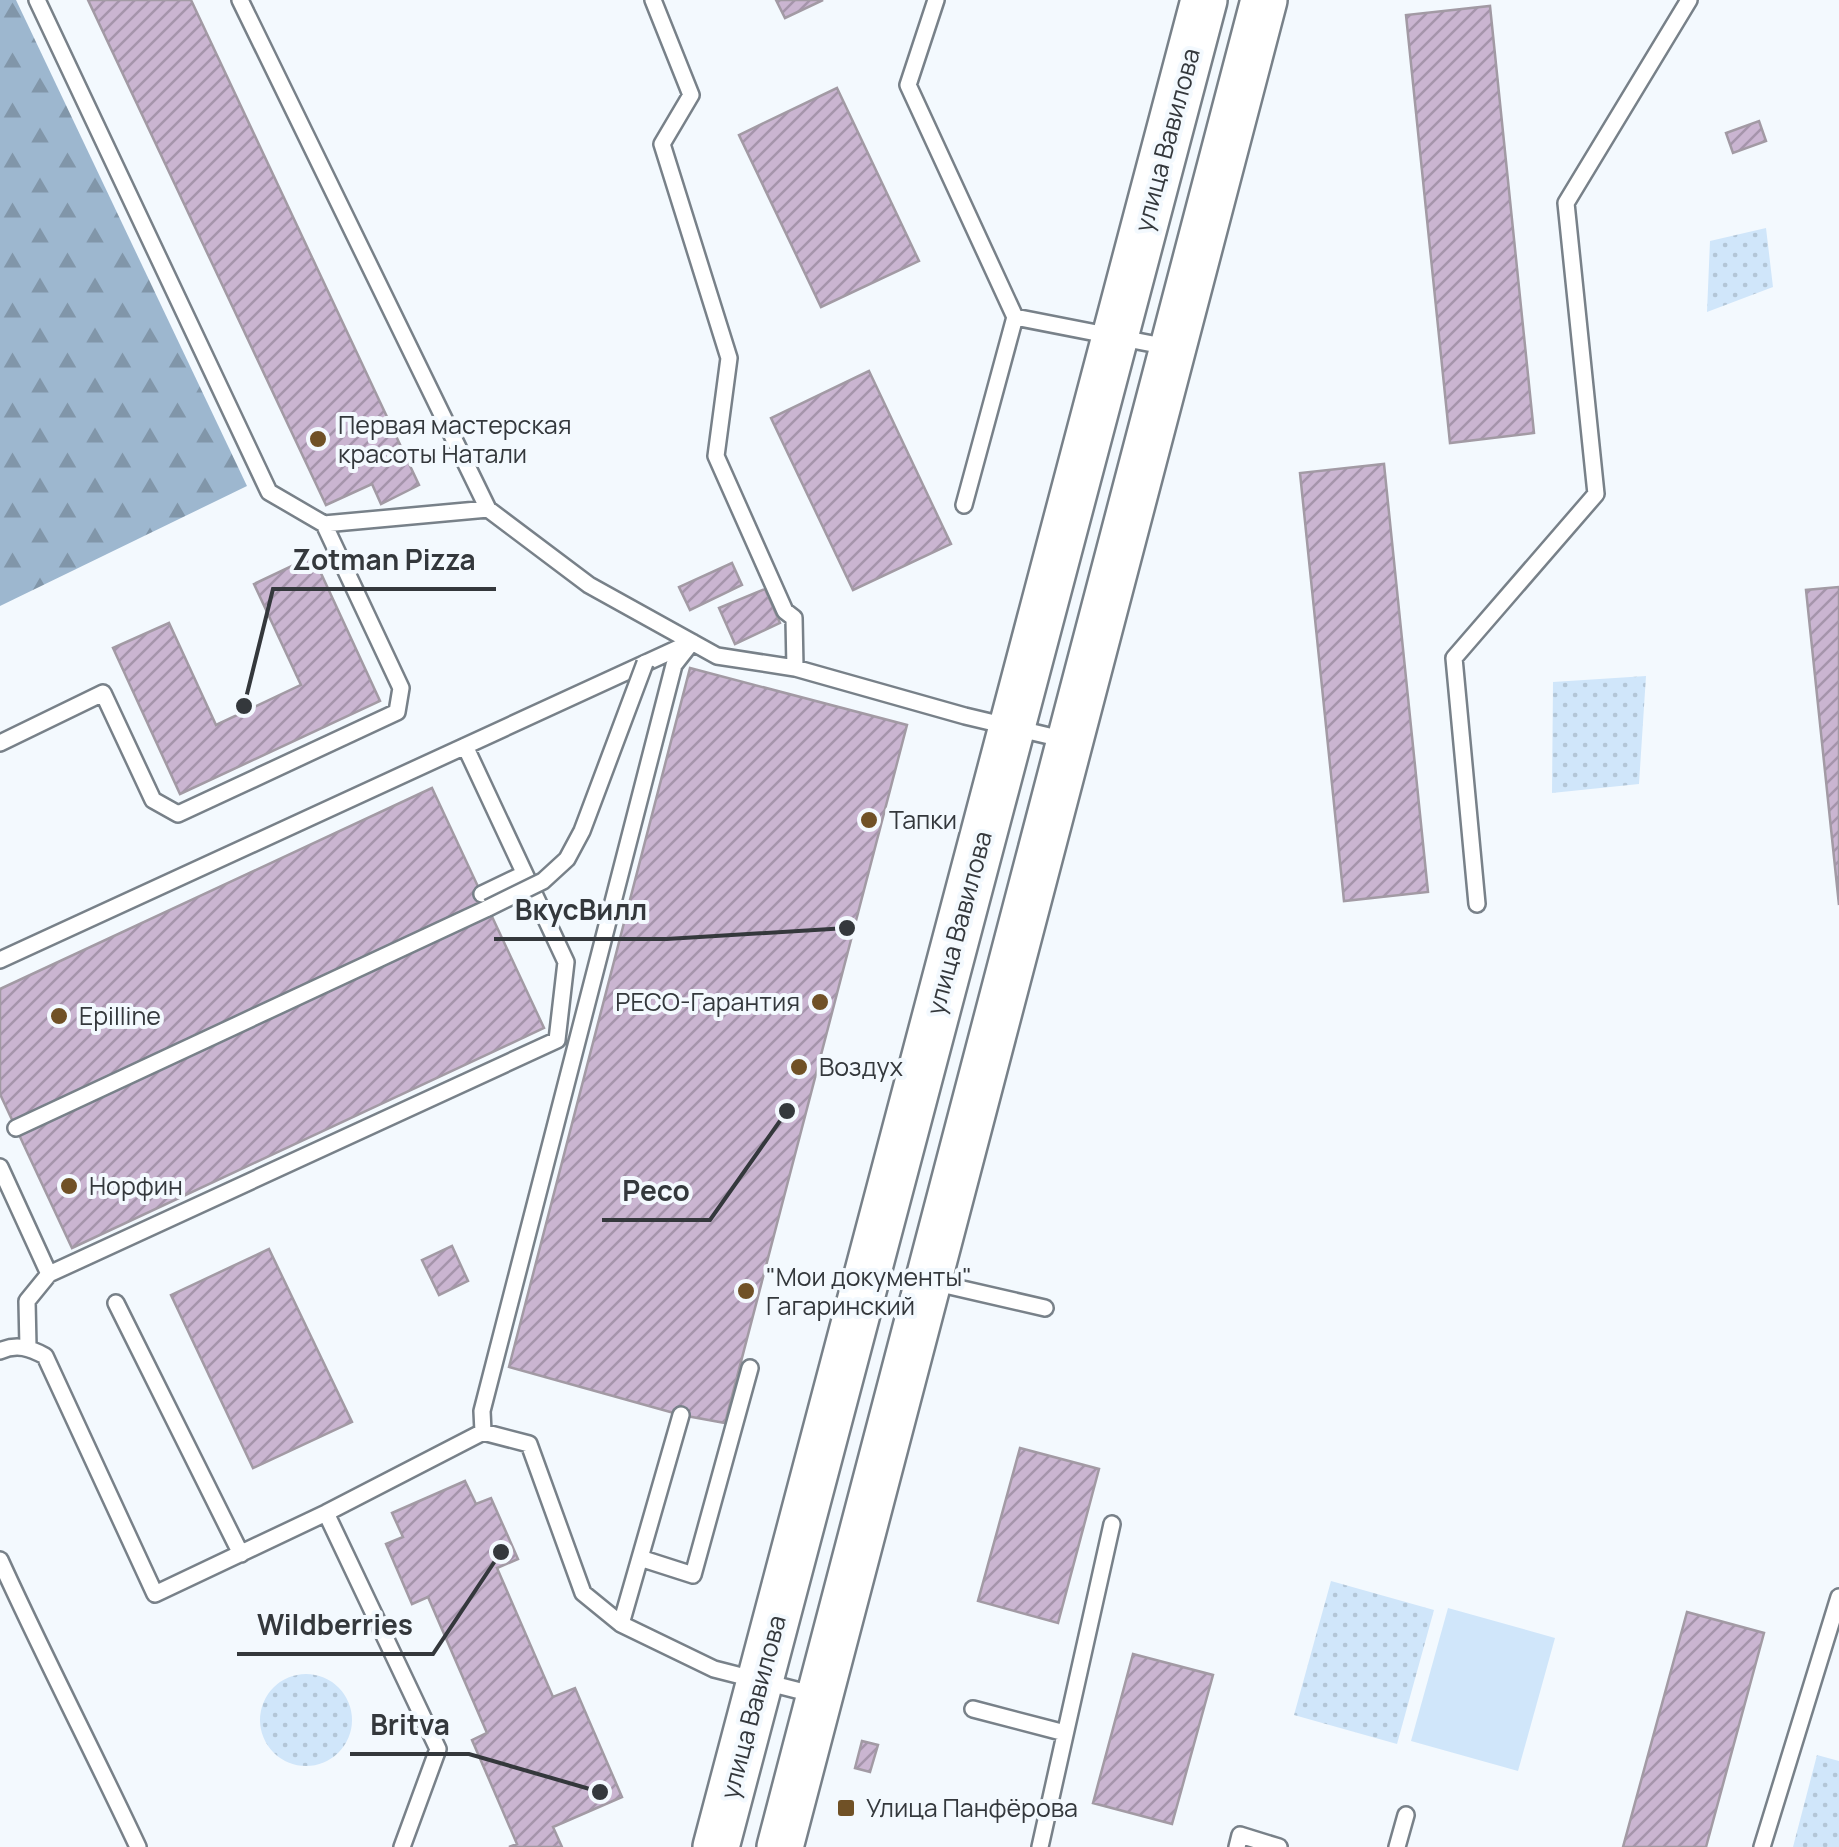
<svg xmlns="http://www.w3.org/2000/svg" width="1839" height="1847" font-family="Manrope,sans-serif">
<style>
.grass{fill:#d0e6fa}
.forest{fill:url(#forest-firs)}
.park{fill:url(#park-dots)}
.building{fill:url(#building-hatch);stroke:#a29aa4;stroke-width:2.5}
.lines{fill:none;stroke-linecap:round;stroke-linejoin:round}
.lane-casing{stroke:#788189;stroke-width:20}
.secondary-casing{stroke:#788189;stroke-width:50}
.lane{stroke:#fff;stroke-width:15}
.secondary{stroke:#fff;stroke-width:45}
.lane-bridge-casing{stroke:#788189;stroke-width:20;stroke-linecap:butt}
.lane-bridge{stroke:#fff;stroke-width:15}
.poi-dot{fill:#705126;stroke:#f3f9fe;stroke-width:4}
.labels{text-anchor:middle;stroke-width:8;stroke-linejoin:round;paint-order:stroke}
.street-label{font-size:25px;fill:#34383c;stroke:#f3f9fe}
.poi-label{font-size:25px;fill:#34383c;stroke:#f3f9fe;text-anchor:start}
.leader{fill:none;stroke:#34383c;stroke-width:4}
.callout-dot{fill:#34383c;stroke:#f3f9fe;stroke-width:4}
.callout-label{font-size:28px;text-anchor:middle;font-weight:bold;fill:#34383c;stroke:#f3f9fe;stroke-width:8;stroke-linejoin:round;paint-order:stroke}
</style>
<defs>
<pattern id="forest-firs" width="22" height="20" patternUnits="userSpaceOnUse" patternTransform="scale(2.5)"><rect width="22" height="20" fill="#9db7cf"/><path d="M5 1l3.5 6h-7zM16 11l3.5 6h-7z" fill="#8196a9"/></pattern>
<pattern id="park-dots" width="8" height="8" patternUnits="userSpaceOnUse" patternTransform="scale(2.5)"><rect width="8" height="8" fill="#d0e6fa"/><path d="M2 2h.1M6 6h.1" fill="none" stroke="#b3c6d7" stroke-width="1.8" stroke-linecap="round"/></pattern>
<pattern id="building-hatch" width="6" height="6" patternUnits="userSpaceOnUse" patternTransform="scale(2.5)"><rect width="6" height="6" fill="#cab5d1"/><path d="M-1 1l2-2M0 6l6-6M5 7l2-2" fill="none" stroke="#a594ab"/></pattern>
</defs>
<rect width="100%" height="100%" fill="#f3f9fe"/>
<path class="grass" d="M1448,1608l107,30 -37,133 -107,-30z"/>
<path class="forest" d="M0,0h16l231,486 -247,120z"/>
<path class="park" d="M1766,228l7,59 -66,25 3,-71z
M1646,676l-7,108 -87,9 1,-111z
M1331,1581l103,29 -37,134 -103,-29z
M260 1720a46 46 0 1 1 92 0a46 46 0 1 1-92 0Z
M1817,1755l22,6v86h-46z"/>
<path class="building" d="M88,0h103l228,485 -38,19 -9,-20 -46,21z
M776,0h47l-38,18z
M1490,6l44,427 -84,10 -44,-428z
M837,88l82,173 -98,46 -82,-172z
M1759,121l7,20 -33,12 -7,-20z
M869,371l82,173 -98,46 -82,-172z
M1384,464l44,428 -84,9 -44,-428z
M313,556l67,145 -200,93 -67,-146 56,-25 47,102 85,-40 -47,-101z
M732,563l10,22 -52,25 -11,-23z
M1839,587v318l-33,-315z
M765,589l15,34 -45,21 -16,-36z
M690,668l217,57 -182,698 -44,-8 -172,-48z
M432,788l112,240 -472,220 -72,-154v-105z
M452,1246l16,35 -29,14 -17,-35z
M269,1249l83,173 -99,46 -82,-173z
M1020,1448l79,21 -41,154 -80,-22z
M465,1481l11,23 15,-6 27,61 -21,9 56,129 22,-9 47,109 -69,30 9,20h-53l8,-3 -45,-104 15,-7 -59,-136 -16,7 -26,-60 17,-7 -11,-24z
M1687,1612l77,21 -58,214h-83z
M1133,1654l80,21 -41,149 -79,-21z
M862,1741l16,4 -8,27 -15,-4z"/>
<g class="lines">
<g class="lane-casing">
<path id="lane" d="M37,0l232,492 55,32 164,-15
M240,0l248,509 101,76 128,71 78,12 170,48 101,24
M653,0l38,95 -29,49 67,214 -13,98 69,155 9,7 1,50
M936,0l-28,85 107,232 153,30
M964,505l51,-188
M0,743l103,-50 50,107 25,14 219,-102 4,-24 -77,-164
M482,894l42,-20
M1477,904l-23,-246 142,-164 -30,-291 123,-203
M0,960l687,-316
M16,1128l472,-220
M0,1167l49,107 508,-234 9,-78 -101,-216
M932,1282l113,26
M116,1303l125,251
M28,1347l-1,-46 22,-27
M0,1351c17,-8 30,-3 45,5l110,238 171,-81 157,-81 46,12 54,149 38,31 93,45 102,26
M483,1432l-1,-21 192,-746 18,-23
M326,1513l112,236 -36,98
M640,1558l53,17 57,-207
M0,1560c44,97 93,191 138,287
M621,1624l60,-209
M973,1709l92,24
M1040,1847l72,-323
M1237,1847l3,-12 39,12
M1397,1847l9,-32
M1762,1847l77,-250"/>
</g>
<g class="secondary-casing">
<path id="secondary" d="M716,1847l488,-1847
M780,1847l484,-1847"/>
</g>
<use href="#lane" class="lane"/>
<use href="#secondary" class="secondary"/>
<g class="lane-bridge-casing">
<path id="lane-bridge" d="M488,908l55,-27 24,-22 15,-28 63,-168"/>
</g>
<use href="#lane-bridge" class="lane-bridge"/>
</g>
<g class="poi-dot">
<circle cx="318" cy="439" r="10"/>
<circle cx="869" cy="820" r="10"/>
<circle cx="820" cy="1002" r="10"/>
<circle cx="59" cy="1016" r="10"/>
<circle cx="799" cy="1067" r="10"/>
<circle cx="69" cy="1186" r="10"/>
<circle cx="746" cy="1291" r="10"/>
<rect x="836" y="1798" width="20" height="20" rx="5"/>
</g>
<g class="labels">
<g class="street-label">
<text transform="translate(1167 140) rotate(-75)" y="9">улица Вавилова</text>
<text transform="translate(959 923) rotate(-75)" y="9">улица Вавилова</text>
<text transform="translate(753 1707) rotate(-75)" y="9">улица Вавилова</text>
</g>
<g class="poi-label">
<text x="338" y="434">Первая мастерская<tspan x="338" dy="29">красоты Натали</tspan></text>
<text x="889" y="829">Тапки</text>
<text x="800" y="1011" text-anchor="end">РЕСО-Гарантия</text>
<text x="79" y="1025">Epilline</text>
<text x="819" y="1076">Воздух</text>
<text x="89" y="1195">Норфин</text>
<text x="766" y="1286">"Мои документы"<tspan x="766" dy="29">Гагаринский</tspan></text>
<text x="866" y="1817">Улица Панфёрова</text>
</g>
</g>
<path class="leader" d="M244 706L273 589H496M847 928L667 939H494M787 1111L710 1220H602M501 1552L433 1654H237M600 1792L469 1754H350"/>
<g class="callout-dot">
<circle cx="244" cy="706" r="10"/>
<circle cx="847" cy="928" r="10"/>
<circle cx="787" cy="1111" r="10"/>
<circle cx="501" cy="1552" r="10"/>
<circle cx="600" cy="1792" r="10"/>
</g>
<g class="callout-label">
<text x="384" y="570">Zotman Pizza</text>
<text x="581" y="920">ВкусВилл</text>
<text x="656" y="1201">Ресо</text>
<text x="335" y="1635">Wildberries</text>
<text x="410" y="1735">Britva</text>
</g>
</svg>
